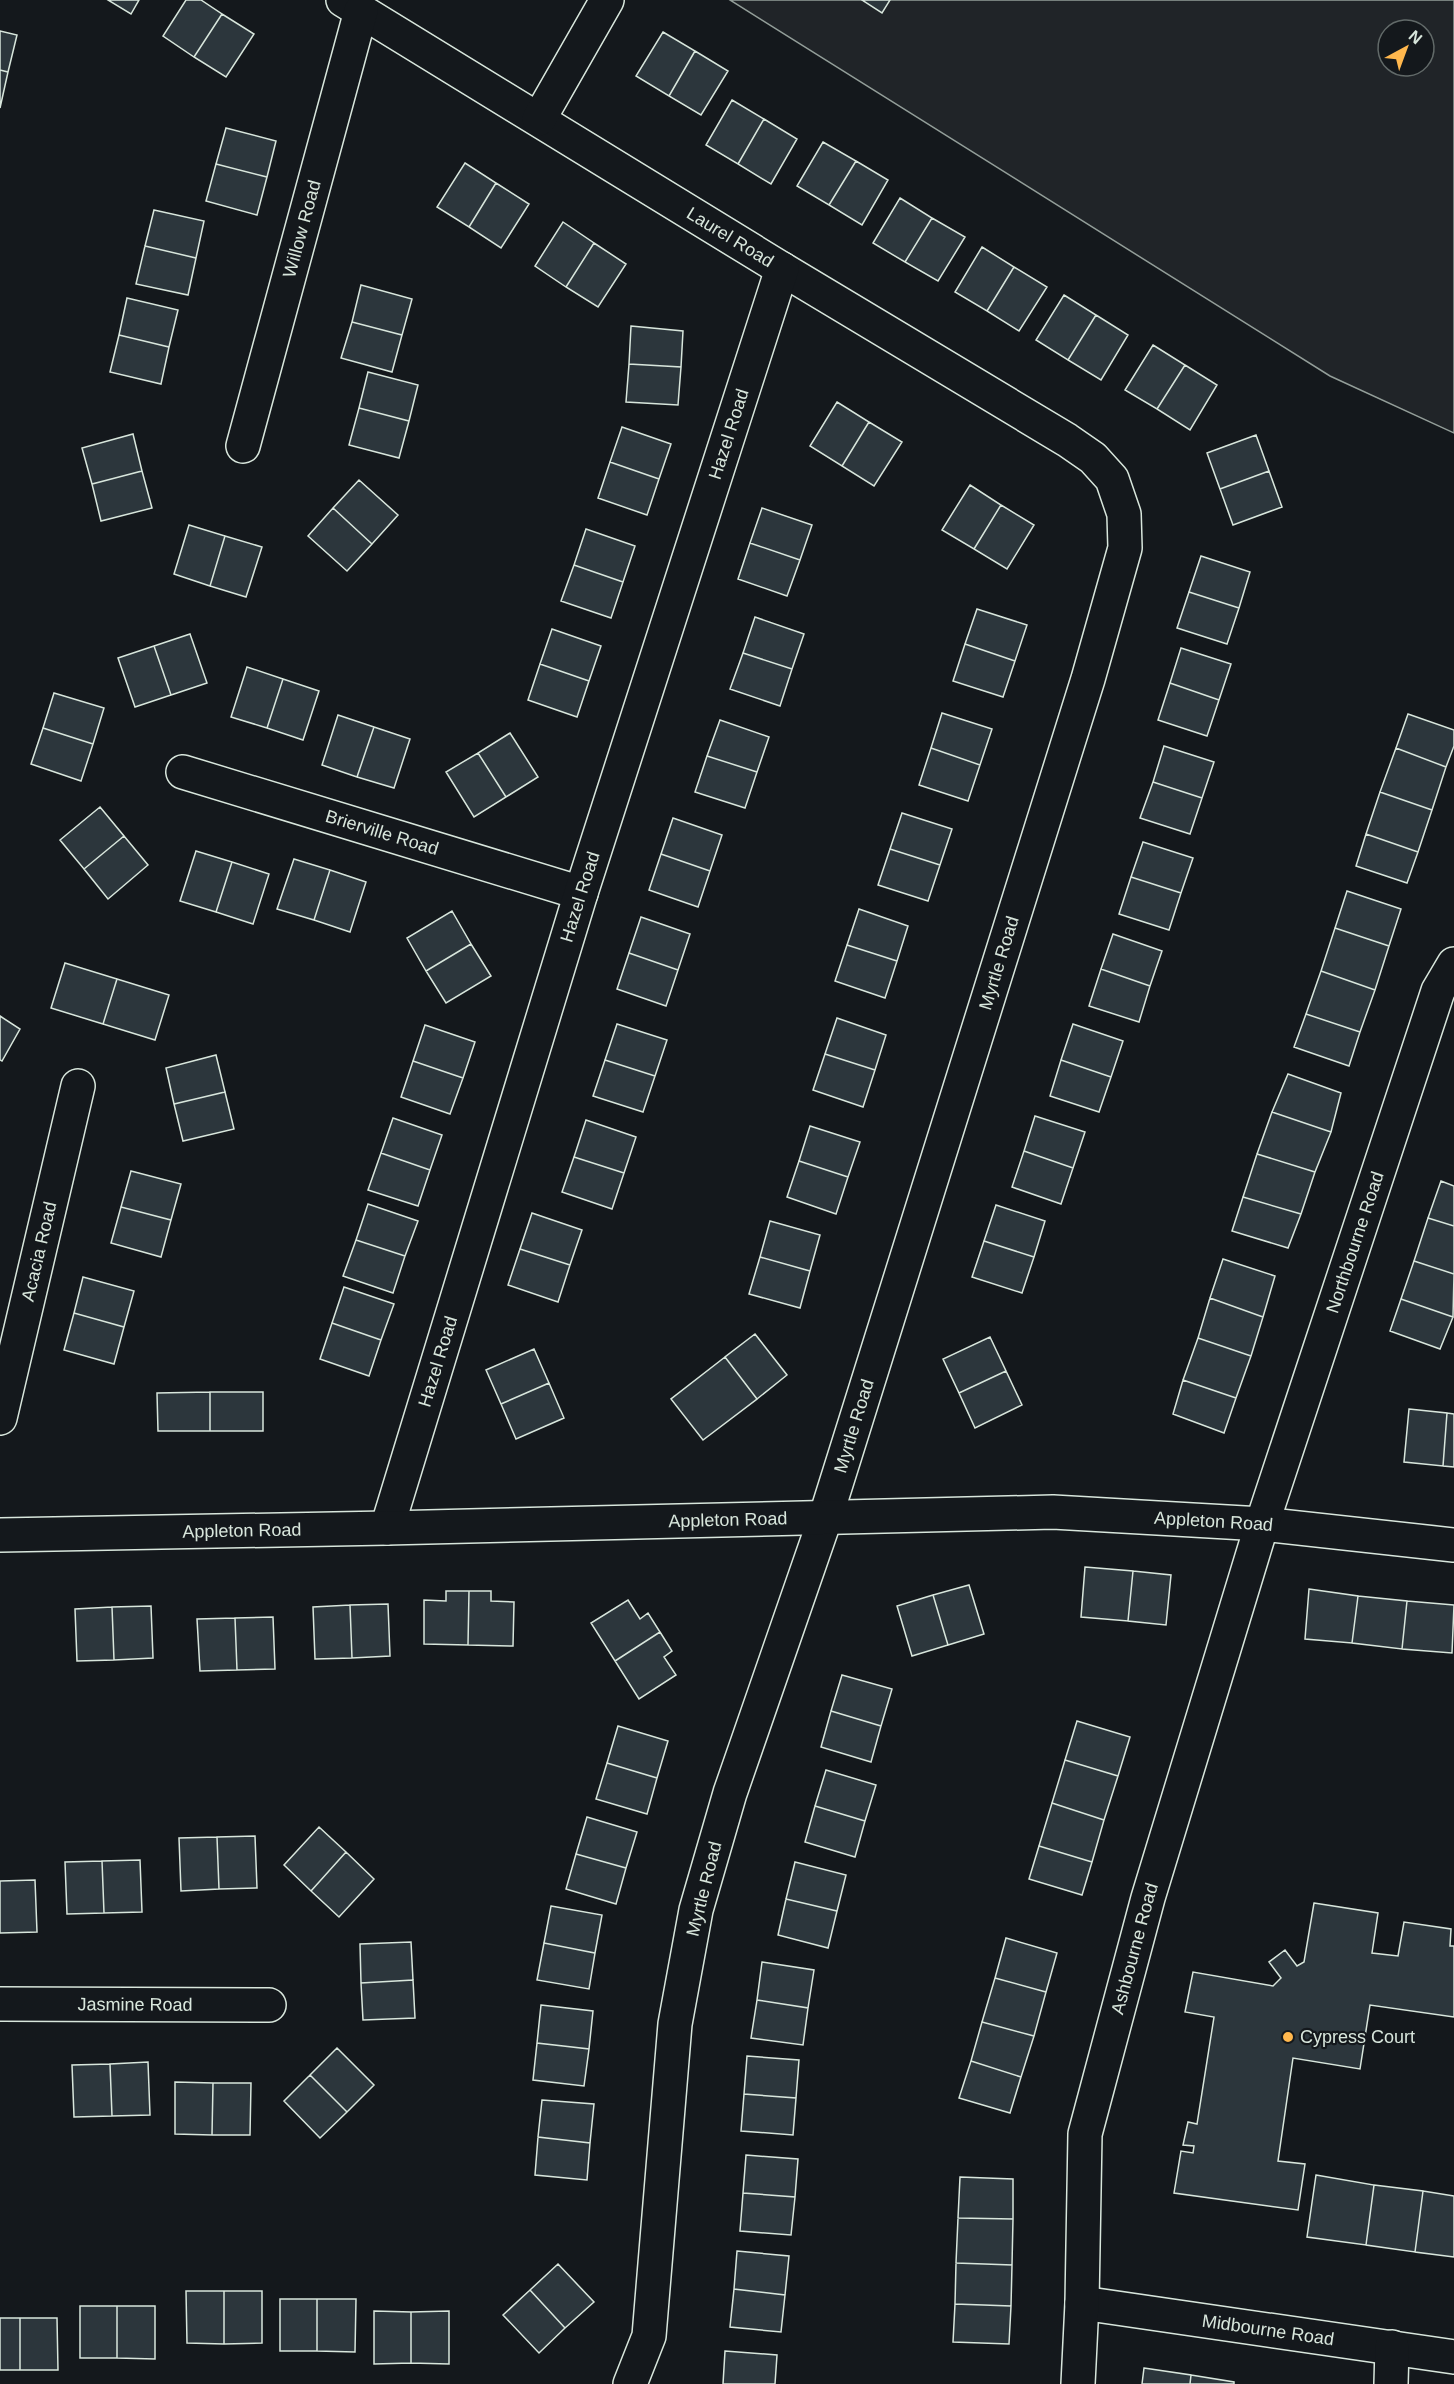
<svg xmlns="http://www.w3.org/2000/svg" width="1454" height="2384" font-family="Arial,sans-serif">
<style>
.park{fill:#202428;stroke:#939e99;stroke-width:1.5;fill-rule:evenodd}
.building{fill:#2c363c;stroke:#d8e6dc;stroke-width:1.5}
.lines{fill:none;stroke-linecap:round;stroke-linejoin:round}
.minor-casing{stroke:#d8e6dc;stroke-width:36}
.minor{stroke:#14181c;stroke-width:33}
.poi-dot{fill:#ffb74d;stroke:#14181c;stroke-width:2}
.labels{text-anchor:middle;stroke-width:4.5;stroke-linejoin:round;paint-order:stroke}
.street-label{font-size:18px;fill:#d8e6dc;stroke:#14181c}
.poi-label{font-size:18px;fill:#d8e6dc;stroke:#14181c;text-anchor:start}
</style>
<rect width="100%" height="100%" fill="#14181c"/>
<path class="park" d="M730,0h724v433l-124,-57zM1388,30h36v36h-36z"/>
<path class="building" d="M108,0h31l-8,14z
M186,0h15l21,14 -28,43 -31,-21z
M862,0h28l-8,13z
M222,14l32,20 -28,43 -32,-20z
M0,31l17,4 -9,37 -8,-2z
M663,32l32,19 -26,45 -33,-20z
M695,51l33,20 -27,44 -32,-19z
M0,70l8,2 -8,36z
M732,100l32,19 -26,45 -32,-19z
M764,119l33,20 -26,45 -33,-20z
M226,128l50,13 -9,36 -51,-13z
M823,142l33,19 -27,44 -32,-19z
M856,161l32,19 -26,45 -33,-20z
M465,163l31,20 -27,44 -32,-20z
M216,164l51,13 -10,38 -51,-14z
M496,183l33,21 -28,44 -32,-21z
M900,198l32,20 -27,44 -32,-19z
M154,210l50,11 -8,37 -51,-12z
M932,218l33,19 -27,44 -33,-19z
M563,222l31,21 -28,44 -31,-21z
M594,243l32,21 -28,43 -32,-20z
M145,246l51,12 -8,37 -52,-11z
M982,247l32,20 -27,44 -32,-19z
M1014,267l33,20 -28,44 -32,-20z
M361,285l51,14 -10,36 -50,-13z
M1064,295l32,20 -28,45 -32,-20z
M127,298l51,12 -9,37 -50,-12z
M1096,315l32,20 -27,45 -33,-20z
M352,322l50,13 -10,37 -51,-14z
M631,326l52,5 -2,36 -52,-3z
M119,335l50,12 -8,37 -51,-12z
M1153,345l32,20 -28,44 -32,-19z
M629,364l52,3 -3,38 -52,-3z
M1185,365l32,20 -27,45 -33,-21z
M368,372l50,13 -9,36 -50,-13z
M837,402l32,20 -27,44 -32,-20z
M359,408l50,13 -10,37 -50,-13z
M869,422l33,20 -28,44 -32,-20z
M622,427l49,17 -12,35 -49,-17z
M133,434l9,37 -50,13 -10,-36z
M1256,435l13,36 -49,18 -13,-36z
M610,462l49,17 -12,36 -49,-17z
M142,471l10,37 -51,13 -9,-37z
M1269,471l13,36 -49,18 -13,-36z
M359,480l39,35 -26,29 -39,-36z
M970,485l31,20 -27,44 -32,-19z
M1001,505l33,20 -27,44 -33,-20z
M333,508l39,36 -25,27 -39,-35z
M762,508l50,17 -12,35 -50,-17z
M189,525l36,11 -15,50 -36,-12z
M586,529l49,17 -12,36 -49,-17z
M225,536l37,11 -16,50 -36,-11z
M750,543l50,17 -13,36 -49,-17z
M1201,556l49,16 -11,36 -50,-16z
M574,565l49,17 -12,36 -50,-17z
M1189,592l50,16 -12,36 -50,-16z
M977,609l50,16 -12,36 -50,-17z
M755,617l49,17 -12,35 -49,-16z
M552,629l49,17 -12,35 -49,-17z
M190,634l17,49 -36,12 -17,-49z
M965,644l50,17 -12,36 -50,-16z
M154,646l17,49 -36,12 -17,-49z
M1181,648l50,16 -12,36 -49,-17z
M743,653l49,16 -12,37 -50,-17z
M540,664l49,17 -12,36 -49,-17z
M247,667l36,12 -16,49 -36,-11z
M283,679l36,12 -16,49 -36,-12z
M1170,683l49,17 -12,36 -49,-16z
M54,693l50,15 -11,36 -50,-16z
M942,713l50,16 -12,36 -49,-17z
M1408,714l46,16v16l-8,21 -50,-19z
M338,715l36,12 -17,50 -35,-12z
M720,720l49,17 -12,35 -50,-16z
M374,727l36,12 -16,49 -37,-11z
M43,728l50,16 -12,37 -50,-17z
M510,733l28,44 -32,20 -28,-44z
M1164,746l50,16 -12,36 -49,-16z
M931,748l49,17 -12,36 -49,-16z
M1396,748l50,19 -14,43 -52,-18z
M478,753l28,44 -32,20 -28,-45z
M707,756l50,16 -12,36 -50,-16z
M1153,782l49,16 -12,36 -50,-16z
M1380,792l52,18 -14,42 -52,-18z
M100,807l24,29 -40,33 -24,-29z
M902,813l50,16 -12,36 -50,-16z
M673,818l49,17 -12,36 -49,-17z
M1366,834l52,18 -11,31 -51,-17z
M124,836l24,29 -40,34 -24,-30z
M1143,842l50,16 -12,35 -50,-16z
M890,849l50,16 -12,36 -50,-16z
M196,851l36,11 -16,50 -36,-11z
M661,854l49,17 -12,36 -49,-17z
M294,859l36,11 -16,50 -37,-11z
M232,862l37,12 -16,50 -37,-12z
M330,870l36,12 -16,50 -36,-12z
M1131,877l50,16 -12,37 -50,-16z
M1347,891l54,18 -12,37 -54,-18z
M859,909l49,17 -11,35 -50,-16z
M452,911l19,33 -45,27 -19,-33z
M641,917l49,17 -12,36 -49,-17z
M1335,928l54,18 -14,44 -54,-19z
M1113,934l49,17 -12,35 -49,-17z
M471,944l20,32 -45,27 -20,-32z
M847,945l50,16 -12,37 -50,-17z
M629,953l49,17 -12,36 -49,-17z
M65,963l52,16 -14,45 -52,-16z
M1101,969l49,17 -11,36 -50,-16z
M1321,971l54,19 -15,42 -54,-18z
M117,979l52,16 -14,45 -52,-16z
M1306,1014l54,18 -11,34 -55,-19z
M0,1016l20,13 -18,32 -2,-1z
M837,1018l49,17 -11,35 -50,-16z
M617,1024l50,16 -12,36 -50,-16z
M1073,1024l50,17 -12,36 -50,-17z
M425,1025l50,17 -12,36 -50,-17z
M825,1054l50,16 -12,37 -50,-17z
M216,1055l9,37 -51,12 -8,-36z
M605,1060l50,16 -12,36 -50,-16z
M1061,1060l50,17 -12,35 -49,-16z
M413,1061l50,17 -13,36 -49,-17z
M1288,1074l53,19 -10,39 -59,-20z
M225,1092l9,37 -51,12 -9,-37z
M1272,1112l59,20 -16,40 -58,-18z
M1035,1116l50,16 -12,36 -49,-17z
M393,1118l49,17 -12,35 -49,-17z
M586,1120l50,17 -12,36 -50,-16z
M810,1126l50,16 -12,35 -49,-16z
M1024,1151l49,17 -12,36 -49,-17z
M381,1153l49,17 -12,36 -50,-16z
M1257,1154l58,18 -14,42 -58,-17z
M574,1157l50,16 -12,36 -50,-17z
M799,1161l49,16 -12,37 -49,-17z
M131,1171l50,13 -10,36 -50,-13z
M1441,1181l13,5v40l-26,-8z
M1243,1197l58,17 -13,34 -56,-17z
M368,1204l50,17 -13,35 -49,-16z
M996,1205l49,16 -11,36 -50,-16z
M121,1207l50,13 -10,37 -50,-14z
M532,1213l50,17 -12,35 -50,-16z
M1428,1218l26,8v48l-40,-13z
M770,1221l50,14 -10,36 -50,-14z
M356,1240l49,16 -12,37 -50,-17z
M984,1241l50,16 -12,36 -50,-16z
M520,1249l50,16 -12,37 -50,-17z
M760,1257l50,14 -10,37 -51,-14z
M1223,1259l52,17 -12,41 -53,-19z
M1414,1261l40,13 -1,43 -52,-18z
M83,1277l51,14 -10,36 -50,-14z
M344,1287l50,17 -13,36 -49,-17z
M1210,1298l53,19 -12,39 -53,-18z
M1401,1299l52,18 -13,32 -50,-18z
M74,1313l50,14 -10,37 -50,-14z
M332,1323l49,17 -12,36 -49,-17z
M755,1334l32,41 -30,24 -32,-42z
M990,1337l16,34 -47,22 -16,-34z
M1198,1338l53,18 -15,42 -53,-18z
M534,1349l15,34 -48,21 -15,-34z
M725,1357l32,42 -54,41 -32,-41z
M1006,1371l16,34 -47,23 -16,-35z
M1183,1380l53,18 -12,35 -51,-19z
M549,1383l15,35 -48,21 -15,-35z
M210,1392v39h-52l-1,-38z
M210,1392h53v39h-53z
M1409,1409l38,4 -4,53 -39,-4z
M1447,1413l7,1v53l-11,-1z
M1085,1567l48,4 -5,50 -47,-4z
M1133,1571l38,4 -5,50 -38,-4z
M969,1585l15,49 -36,11 -15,-50z
M1309,1589l49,7 -6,47 -47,-4z
M446,1591h23l-1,54 -44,-1v-44l22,1z
M469,1591h22v10l23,1 -1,44 -45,-1z
M933,1595l15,50 -36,11 -15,-50z
M1358,1596l49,5 -5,48 -50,-6z
M628,1600l12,19 8,-6 12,19 -45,29 -24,-38z
M1407,1601l47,4 -2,48 -50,-4z
M388,1604l2,52 -38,2 -2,-53z
M350,1605l2,53 -37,1 -2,-52z
M151,1606l2,52 -39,2 -2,-53z
M112,1607l2,53 -37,1 -2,-52z
M273,1617l2,52 -38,1 -2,-52z
M235,1618l2,52 -37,1 -3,-52z
M660,1632l12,19 -8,6 12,18 -37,24 -24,-38z
M842,1675l50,14 -11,37 -50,-15z
M831,1711l50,15 -10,36 -50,-15z
M1077,1721l53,16 -12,39 -53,-16z
M618,1726l50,15 -11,37 -50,-15z
M1065,1760l53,16 -14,44 -52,-17z
M607,1763l50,15 -10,36 -51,-15z
M826,1770l50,15 -11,36 -50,-15z
M1052,1803l52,17 -12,42 -53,-16z
M815,1806l50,15 -10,36 -50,-15z
M587,1817l50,15 -11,36 -50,-14z
M319,1827l27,25 -35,39 -27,-26z
M255,1836l2,52 -38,1 -2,-52z
M217,1837l2,52 -38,2 -2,-53z
M1039,1846l53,16 -10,33 -53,-16z
M346,1852l28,27 -35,38 -28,-26z
M576,1854l50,14 -10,36 -50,-15z
M140,1860l2,52 -38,1 -2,-52z
M102,1861l2,52 -37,1 -2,-52z
M795,1862l51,13 -9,36 -51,-12z
M35,1880l2,52 -37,1v-52z
M786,1899l51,12 -9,37 -50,-13z
M1314,1903l64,10 -6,40 26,3 6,-34 47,7 -1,17h4v71l-84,-12 -10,64 -67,-11 -15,103 27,3 -7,46 -124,-17 7,-42 12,2 1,-7 -11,-1 5,-23 9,2 17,-107 -29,-5 8,-40 80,14 8,-8 -12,-16 16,-12 12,16 7,-4z
M551,1906l51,9 -7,38 -51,-10z
M1006,1938l51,15 -11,39 -51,-14z
M411,1942l2,38 -52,3 -1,-39z
M544,1943l51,10 -6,36 -52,-9z
M762,1962l52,8 -6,38 -51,-8z
M995,1978l51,14 -12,44 -52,-14z
M413,1980l2,38 -52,2 -2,-37z
M757,2000l51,8 -5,37 -52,-7z
M541,2005l52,6 -4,38 -52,-6z
M982,2022l52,14 -13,41 -50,-16z
M537,2043l52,6 -5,37 -51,-6z
M337,2048l37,37 -27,27 -37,-37z
M747,2056l52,4 -3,38 -52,-4z
M971,2061l50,16 -11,36 -51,-15z
M148,2062l2,53 -38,1 -2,-52z
M110,2064l2,52 -38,1 -2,-52z
M310,2075l37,37 -27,26 -36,-37z
M175,2082l38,1 -1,52 -37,-1z
M213,2083h38l-1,52h-38z
M744,2094l52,4 -3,37 -52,-4z
M542,2100l52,4 -4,39 -52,-6z
M538,2137l52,6 -3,37 -52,-5z
M746,2155l52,4 -3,38 -52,-4z
M1316,2175l58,10 -8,60 -59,-8z
M960,2177l53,2v40l-55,-1z
M1374,2185l49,6 -8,61 -49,-7z
M1423,2191l31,5v61l-39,-5z
M743,2193l52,4 -4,38 -51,-4z
M958,2218l55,1 -1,46 -56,-2z
M737,2251l52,5 -4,39 -51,-6z
M956,2263l56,2 -1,41 -56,-2z
M558,2264l36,38 -29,26 -35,-38z
M734,2289l51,6 -4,37 -51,-5z
M530,2290l35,38 -26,25 -36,-38z
M186,2291h38v53l-37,-1z
M224,2291h38v52l-38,1z
M280,2299h37v52h-37z
M317,2299h39l-1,53 -38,-1z
M955,2304l56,2 -2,38 -56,-2z
M80,2306h37v52h-37z
M117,2306h38v53l-38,-1z
M374,2311l37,1v51l-37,1z
M449,2311v53l-38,-1v-51z
M0,2318h20v52h-20z
M20,2318h37l1,52h-38z
M725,2351l52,4 -2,29h-52z
M1144,2368l47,7 -1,9h-48z
M1191,2375l43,7v2h-44z"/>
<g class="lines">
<g class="minor-casing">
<g id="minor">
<path id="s1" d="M343,0l439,269 285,171 26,18 19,21 12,35 1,34 -37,131 -263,840 -95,274 -34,117 -21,114 -26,312 -19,48"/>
<path d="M539,119l68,-119"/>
<path id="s2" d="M243,446l118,-435"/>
<path id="s3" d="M183,772l398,121"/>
<path id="s4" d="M0,1418l78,-332"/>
<path id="s5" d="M387,1528l194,-635 201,-624"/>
<path id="s6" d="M0,1535l387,-7 666,-16 209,12 192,21"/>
<path id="s7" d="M0,2004l269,1"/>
<path id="s8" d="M1082,2303l372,54"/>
<path id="s9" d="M1078,2384l4,-81 3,-169 63,-236 114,-374 176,-533 16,-27"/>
<path d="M1391,2384l1,-37"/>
</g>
</g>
<use href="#minor" class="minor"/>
</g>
<circle class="poi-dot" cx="1288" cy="2037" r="6"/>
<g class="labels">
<g class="street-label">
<text dy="6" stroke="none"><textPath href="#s2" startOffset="225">Willow Road</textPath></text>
<text dy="6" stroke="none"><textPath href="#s1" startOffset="454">Laurel Road</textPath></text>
<text dy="6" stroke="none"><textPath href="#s5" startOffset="1146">Hazel Road</textPath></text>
<text dy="6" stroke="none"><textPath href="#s3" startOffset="208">Brierville Road</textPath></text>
<text dy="6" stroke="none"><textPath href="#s5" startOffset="660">Hazel Road</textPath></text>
<text transform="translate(999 963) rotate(-73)" y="6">Myrtle Road</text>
<text dy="6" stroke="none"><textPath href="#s9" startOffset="1182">Northbourne Road</textPath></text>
<text dy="6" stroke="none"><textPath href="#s4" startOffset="171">Acacia Road</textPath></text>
<text dy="6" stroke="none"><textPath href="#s5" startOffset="174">Hazel Road</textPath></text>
<text transform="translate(854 1426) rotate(-73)" y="6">Myrtle Road</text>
<text dy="6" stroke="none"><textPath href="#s6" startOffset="728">Appleton Road</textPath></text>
<text dy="6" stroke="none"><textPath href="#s6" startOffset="1214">Appleton Road</textPath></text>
<text dy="6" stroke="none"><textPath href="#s6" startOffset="242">Appleton Road</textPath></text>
<text transform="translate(704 1889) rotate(-76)" y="6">Myrtle Road</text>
<text dy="6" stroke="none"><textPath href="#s9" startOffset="442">Ashbourne Road</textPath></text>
<text dy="6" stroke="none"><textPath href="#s7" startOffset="135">Jasmine Road</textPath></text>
<text dy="6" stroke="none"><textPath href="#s8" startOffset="188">Midbourne Road</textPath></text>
</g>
<g class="poi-label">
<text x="1300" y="2043">Cypress Court</text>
</g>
</g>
<g transform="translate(1406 48) rotate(41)"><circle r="28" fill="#14181c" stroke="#626a69" stroke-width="1.5"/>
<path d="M0-4.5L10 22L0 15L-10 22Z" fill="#ffb74d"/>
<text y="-9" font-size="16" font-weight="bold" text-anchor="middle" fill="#d8e6dc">N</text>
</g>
</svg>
